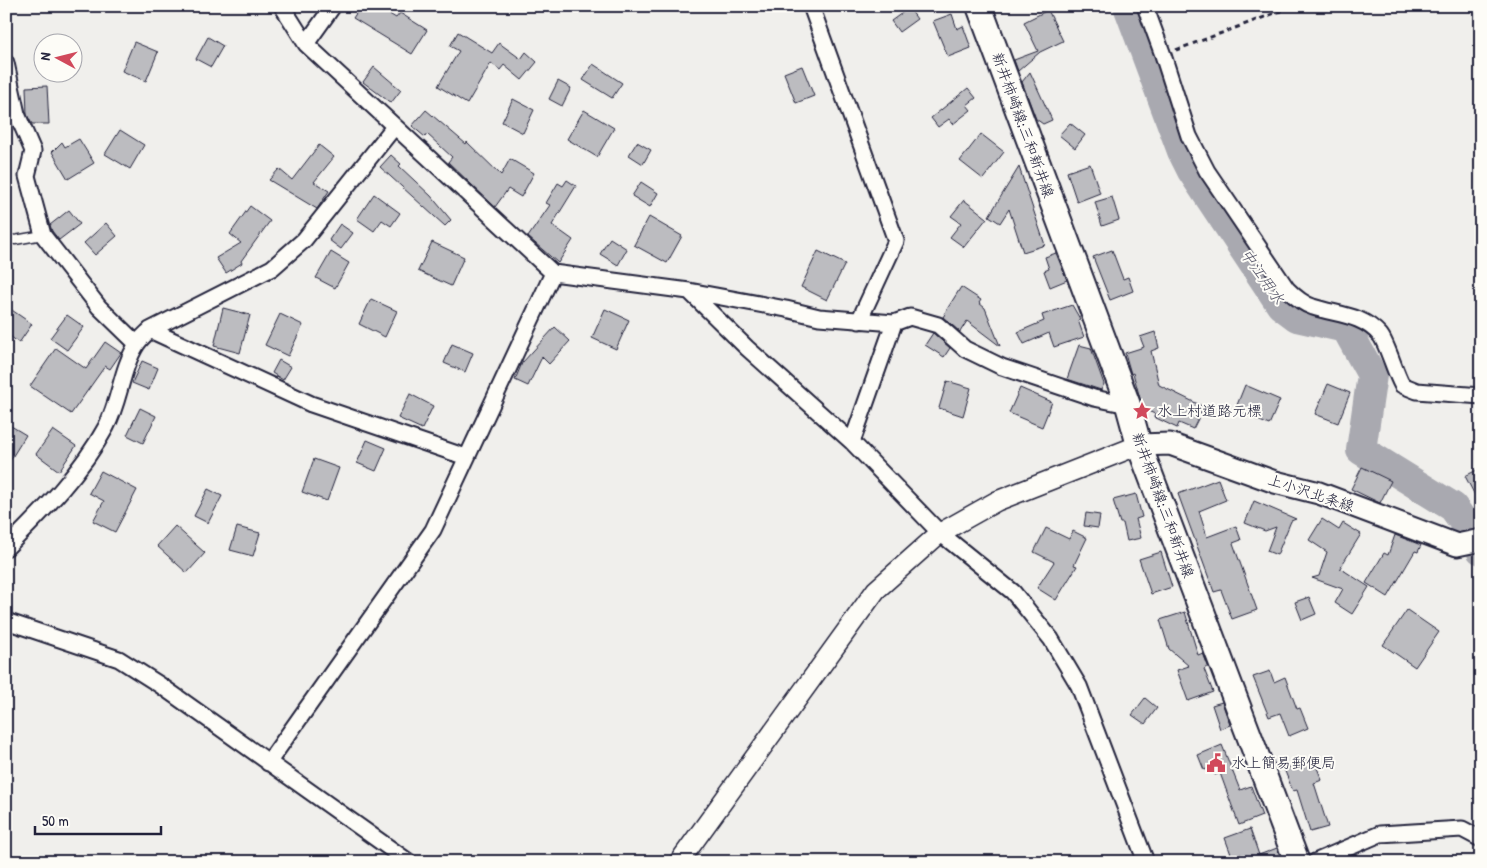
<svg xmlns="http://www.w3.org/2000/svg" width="1487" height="868" font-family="'Patrick Hand','Klee One',sans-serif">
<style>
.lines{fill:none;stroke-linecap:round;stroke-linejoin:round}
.river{stroke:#a9a9b0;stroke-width:30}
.building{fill:#bcbcc0;stroke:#22223b}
.service-casing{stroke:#22223b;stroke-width:11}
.minor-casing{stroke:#22223b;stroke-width:19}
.tertiary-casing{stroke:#22223b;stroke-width:22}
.secondary-casing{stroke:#22223b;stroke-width:25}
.primary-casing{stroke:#22223b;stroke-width:28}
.path{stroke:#22223b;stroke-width:3;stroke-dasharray:5 4;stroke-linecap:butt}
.service{stroke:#fdfcf7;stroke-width:8}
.minor{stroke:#fdfcf7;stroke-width:15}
.tertiary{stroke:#fdfcf7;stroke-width:19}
.secondary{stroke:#fdfcf7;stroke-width:21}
.primary{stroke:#fdfcf7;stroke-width:24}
.labels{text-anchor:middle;stroke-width:4;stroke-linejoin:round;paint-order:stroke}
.street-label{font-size:15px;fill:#22223b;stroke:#fdfcf7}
.poi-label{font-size:15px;fill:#22223b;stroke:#fdfcf7;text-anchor:start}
.water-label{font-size:16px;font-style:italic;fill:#58586a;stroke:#fdfcf7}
</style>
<rect width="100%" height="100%" fill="#f0efec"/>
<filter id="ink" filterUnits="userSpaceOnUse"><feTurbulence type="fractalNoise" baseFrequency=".02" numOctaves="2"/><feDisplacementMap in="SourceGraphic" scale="10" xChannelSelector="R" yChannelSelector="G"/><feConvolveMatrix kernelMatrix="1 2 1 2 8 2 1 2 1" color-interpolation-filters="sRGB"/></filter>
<g filter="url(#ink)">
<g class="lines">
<path class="river" d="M1128,6l54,145 10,20 89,134 16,12 49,11 26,47 -11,75 92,57 26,36 2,7"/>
</g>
<path class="building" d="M361,6h15l20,12 4,-5 27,17 -15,24 -59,-36z
M909,8l8,11 -18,13 -8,-11z
M1048,10l15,31 -23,11 -22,19 -4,-11 24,-9 -14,-29z
M952,14l5,15 6,-3 8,22 -23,9 -15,-36z
M458,32l34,21 7,-10 22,16 5,-7 11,10 -15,18 -18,-15 -4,5 -9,-7 -24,41 -29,-18 21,-35 -9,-5z
M208,37l15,9 -12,21 -15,-8z
M134,42l24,10 -12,29 -24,-10z
M593,64l29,19 -10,15 -29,-18z
M802,66l12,30 -18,7 -12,-30z
M374,67l27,23 -10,13 -28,-21z
M1030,72l22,48 -9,4 -7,-5 -14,-37z
M558,81l13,7 -9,18 -13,-7z
M47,86l2,38h-17l-5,-9 -1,-28z
M968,88l8,10 -9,7 4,5 -18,14 -4,-5 -11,8 -7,-9z
M513,99l21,11 -11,23 -21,-11z
M426,110l40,34 1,-2 34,33 9,-16 24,14 -13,24 -13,-8 -13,18 -47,-45 4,-5 -25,-23 -2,3 -13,-11z
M584,110l30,18 -17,29 -30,-18z
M1070,123l15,12 -10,13 -16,-13z
M120,130l24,15 -14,24 -25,-15z
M981,134l23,18 -21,27 -23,-18z
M79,139l15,24 -26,16 -16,-27 10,-10 3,5z
M637,142l14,8 -8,14 -14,-9z
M319,145l15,12 -20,25 15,9 -12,18 -48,-29 10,-11 13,11z
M391,155l10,9 -2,2 32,30 20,24 -6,6 -65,-59z
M1090,164l10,29 -23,9 -10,-30z
M1019,167l26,78 -22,7 -14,-43 -9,14 -11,-7z
M567,180l9,6 -24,39 21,15 -15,23 -30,-26 22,-32 -4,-2 12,-20 5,3z
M641,182l17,11 -8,14 -18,-11z
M374,194l26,19 -9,13 -9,-6 -8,11 -17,-12z
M1112,197l7,23 -17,6 -7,-24z
M964,200l23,18 -23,29 -14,-10 11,-14 -10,-7z
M250,206l20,15 -29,40 1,2 -16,10 -10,-15 25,-15 -11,-9z
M69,210l11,14 -21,16 -7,-9 -2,-6z
M649,217l33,19 -15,27 -33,-18z
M106,223l11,13 -22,19 -11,-12z
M340,224l13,9 -12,16 -12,-9z
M610,238l17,11 -9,16 -18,-11z
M432,242l32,15 -13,29 -33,-15z
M1112,250l11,29 5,-2 5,14 -23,9 -17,-43z
M818,251l27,13 -18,36 -26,-13z
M331,252l18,11 -14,25 -19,-10z
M1056,253l11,27 -17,7 -6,-16 5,-2 -4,-12z
M961,287l20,13 -2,3 6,5 15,38 -33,-25 -7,11 -17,-15 2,-3h-1z
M371,299l26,12 -12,26 -26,-13z
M1072,305l8,14 -2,1 6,17 -30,10 -5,-14 -25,11 -6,-12 26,-11 -2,-6z
M6,306l26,18 -13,19 -13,-10z
M223,308l27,7 -10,38 -26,-7z
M605,309l24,11 -13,29 -24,-11z
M280,314l23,11 -15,31 -23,-11z
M67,315l17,12 -17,23 -17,-12z
M555,327l15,14 -21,23 -7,-7 -14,29 -13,-6 7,-17z
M1155,332l4,16 -8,3 8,34 45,22 -11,22 -14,-6 -2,5 -23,-11 1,-3 -12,-5 -10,-36 -2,1 -6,-21 19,-6 -4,-10z
M933,333l17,15 -6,9 -19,-12z
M105,342l16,11 -11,16 -5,-3 -34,48 -41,-28 26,-38 30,21z
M452,344l21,9 -8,19 -21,-9z
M1079,345l12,3 13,36 -3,6 -34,-11z
M279,360l12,7 -8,13 -11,-7z
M142,361l16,7 -9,22 -17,-7z
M947,381l24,7 -8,28 -24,-8z
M1328,384l22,9 -12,30 -23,-9z
M1245,385l35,15 -11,25 -34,-15z
M1020,388l32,14 -10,25 -33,-14z
M410,394l23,12 -11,23 -24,-11z
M140,408l16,8 -13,27 -16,-8z
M6,423l20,12 -20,32z
M53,430l23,16 -17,25 -23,-17z
M367,440l19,8 -10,23 -19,-8z
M314,459l25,9 -12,33 -25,-9z
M1362,467l29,14 -11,22 -29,-14z
M1481,468v39l-16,-31z
M101,471l36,19 -22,42 -22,-11 11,-20 -15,-8z
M1218,479l8,21 -27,11 8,26 29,-11 5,14 -8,3 24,67 -25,9 -11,-29 -7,2 -36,-98z
M208,489l14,7 -14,27 -14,-7z
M1136,494l6,23 -6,2 5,19 -14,3 -4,-18h-3l-7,-23z
M1254,501l42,18 -5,2 -14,34 -10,-4 9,-24 -11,4 -20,-8z
M1086,513l14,2 -2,13 -14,-2z
M1322,519l17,11 4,-7 18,11 -21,34 29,19 -17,27 -17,-11 8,-14 -31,-11 7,-2 8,-24 -18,-12z
M175,526l30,27 -18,20 -30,-27z
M237,527l23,6 -7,23 -23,-6z
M1046,528l23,11 4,-8 14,7 -13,27 3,1 -21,34 -19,-12 17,-26 -20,-10z
M1395,535l26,10 -3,7 -3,-1 -27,46 -22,-14 18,-30 4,2z
M1161,552l11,35 -21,7 -12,-35z
M1309,597l7,17 -14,6 -7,-18z
M1407,610l32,22 -24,35 -32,-22z
M1185,612l13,43 5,-2 5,13 -4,3 9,23 -25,9 -11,-31 12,-4 -20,-17 -9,-29z
M1270,671l4,11 11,-5 12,32 3,-1 8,20 -19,8 -9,-23 -11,4 -16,-40z
M1145,698l12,10 -12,16 -13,-9z
M1222,702l8,23 -10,4 -8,-24z
M1222,745l18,45 11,-4 11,30 -23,9 -19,-52 -5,2 -3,-8 -8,3 -6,-15z
M1313,758l9,22 -8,3 14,44 -18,5 -13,-42 -4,1 -9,-22z
M1250,829l9,26 18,-7 5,14h-38l-3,-8 -9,3 -7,-19z"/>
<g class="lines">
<g class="service-casing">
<path id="service" d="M6,238l9,2 28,-5"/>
</g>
<g class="minor-casing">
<path id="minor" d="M282,6l24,38 247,229 136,18 97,18 33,8 75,6 16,-6 28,8 27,24 37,18 92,31 34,7
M811,6l85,235 -37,80
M1145,6l18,49 26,81 18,35 80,118c8,8 16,15 26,18 24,8 49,7 67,28 7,8 15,38 22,50l15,6 64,5
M306,44l27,-38
M6,63l11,51 16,37 -6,25 16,59 56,72 38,37
M689,291l58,57 105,94 88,91 73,59 38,47 28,47 67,176
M150,330l161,74 155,53
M852,442l42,-119
M6,548c37,-37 75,-75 100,-121 14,-26 15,-58 31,-83 3,-5 9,-10 13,-14l122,-62 32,-28 90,-113
M6,621l113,38 41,26 249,177
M268,763l165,-233 120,-257
M1315,862l65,-28 82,-5 19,10"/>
</g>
<g class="tertiary-casing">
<path id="tertiary" d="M679,862l197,-272 64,-57 57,-32 142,-56"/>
</g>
<g class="secondary-casing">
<path id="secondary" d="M1139,445l31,-1 105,38 44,11 138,52 24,-5"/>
</g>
<g class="primary-casing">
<path id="primary" d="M979,6l149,399 11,40 158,417"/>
</g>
<path class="path" d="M1176,50l118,-44"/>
<use href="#service" class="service"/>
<use href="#minor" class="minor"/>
<use href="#tertiary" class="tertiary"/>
<use href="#secondary" class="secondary"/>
<use href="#primary" class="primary"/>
</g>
</g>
<defs>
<g id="sight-bare" transform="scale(1.5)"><path d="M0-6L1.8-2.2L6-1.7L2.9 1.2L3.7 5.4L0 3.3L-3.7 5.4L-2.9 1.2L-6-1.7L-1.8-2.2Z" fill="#d1495b" stroke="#fdfcf7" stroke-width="2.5" paint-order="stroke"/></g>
<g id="civic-bare" transform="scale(1.5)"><path d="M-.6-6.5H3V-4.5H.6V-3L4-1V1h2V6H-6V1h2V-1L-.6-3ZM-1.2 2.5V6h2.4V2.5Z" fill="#d1495b" stroke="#fdfcf7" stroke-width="2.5" paint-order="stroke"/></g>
</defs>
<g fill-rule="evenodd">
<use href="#sight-bare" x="1142" y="411"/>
<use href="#civic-bare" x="1216" y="763"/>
</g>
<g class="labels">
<g class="street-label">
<text transform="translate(1023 125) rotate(70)" y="5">新井柿崎線;三和新井線</text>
<text transform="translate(1311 493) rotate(18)" y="5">上小沢北条線</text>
<text transform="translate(1163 505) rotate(70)" y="5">新井柿崎線;三和新井線</text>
</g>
<g class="poi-label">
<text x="1157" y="416">水上村道路元標</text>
<text x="1231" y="768">水上簡易郵便局</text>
</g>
<g class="water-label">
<text transform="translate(1263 276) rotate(55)" y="6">中江用水</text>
</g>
</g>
<rect width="1487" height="868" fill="none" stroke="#fdfcf7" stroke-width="25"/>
<rect x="12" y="12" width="1462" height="843" fill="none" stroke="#22223b" stroke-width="2" filter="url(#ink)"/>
<g transform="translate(58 58) rotate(277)"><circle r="24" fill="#fdfcf7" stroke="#a5a5ac"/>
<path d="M0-4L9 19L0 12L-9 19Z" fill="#d1495b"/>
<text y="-8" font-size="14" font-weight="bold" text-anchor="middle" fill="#22223b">N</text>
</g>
<path d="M35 826v8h126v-8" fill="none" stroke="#22223b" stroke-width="2.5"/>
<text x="42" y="826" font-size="15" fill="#22223b" stroke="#fdfcf7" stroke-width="4" paint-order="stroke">50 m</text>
</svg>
